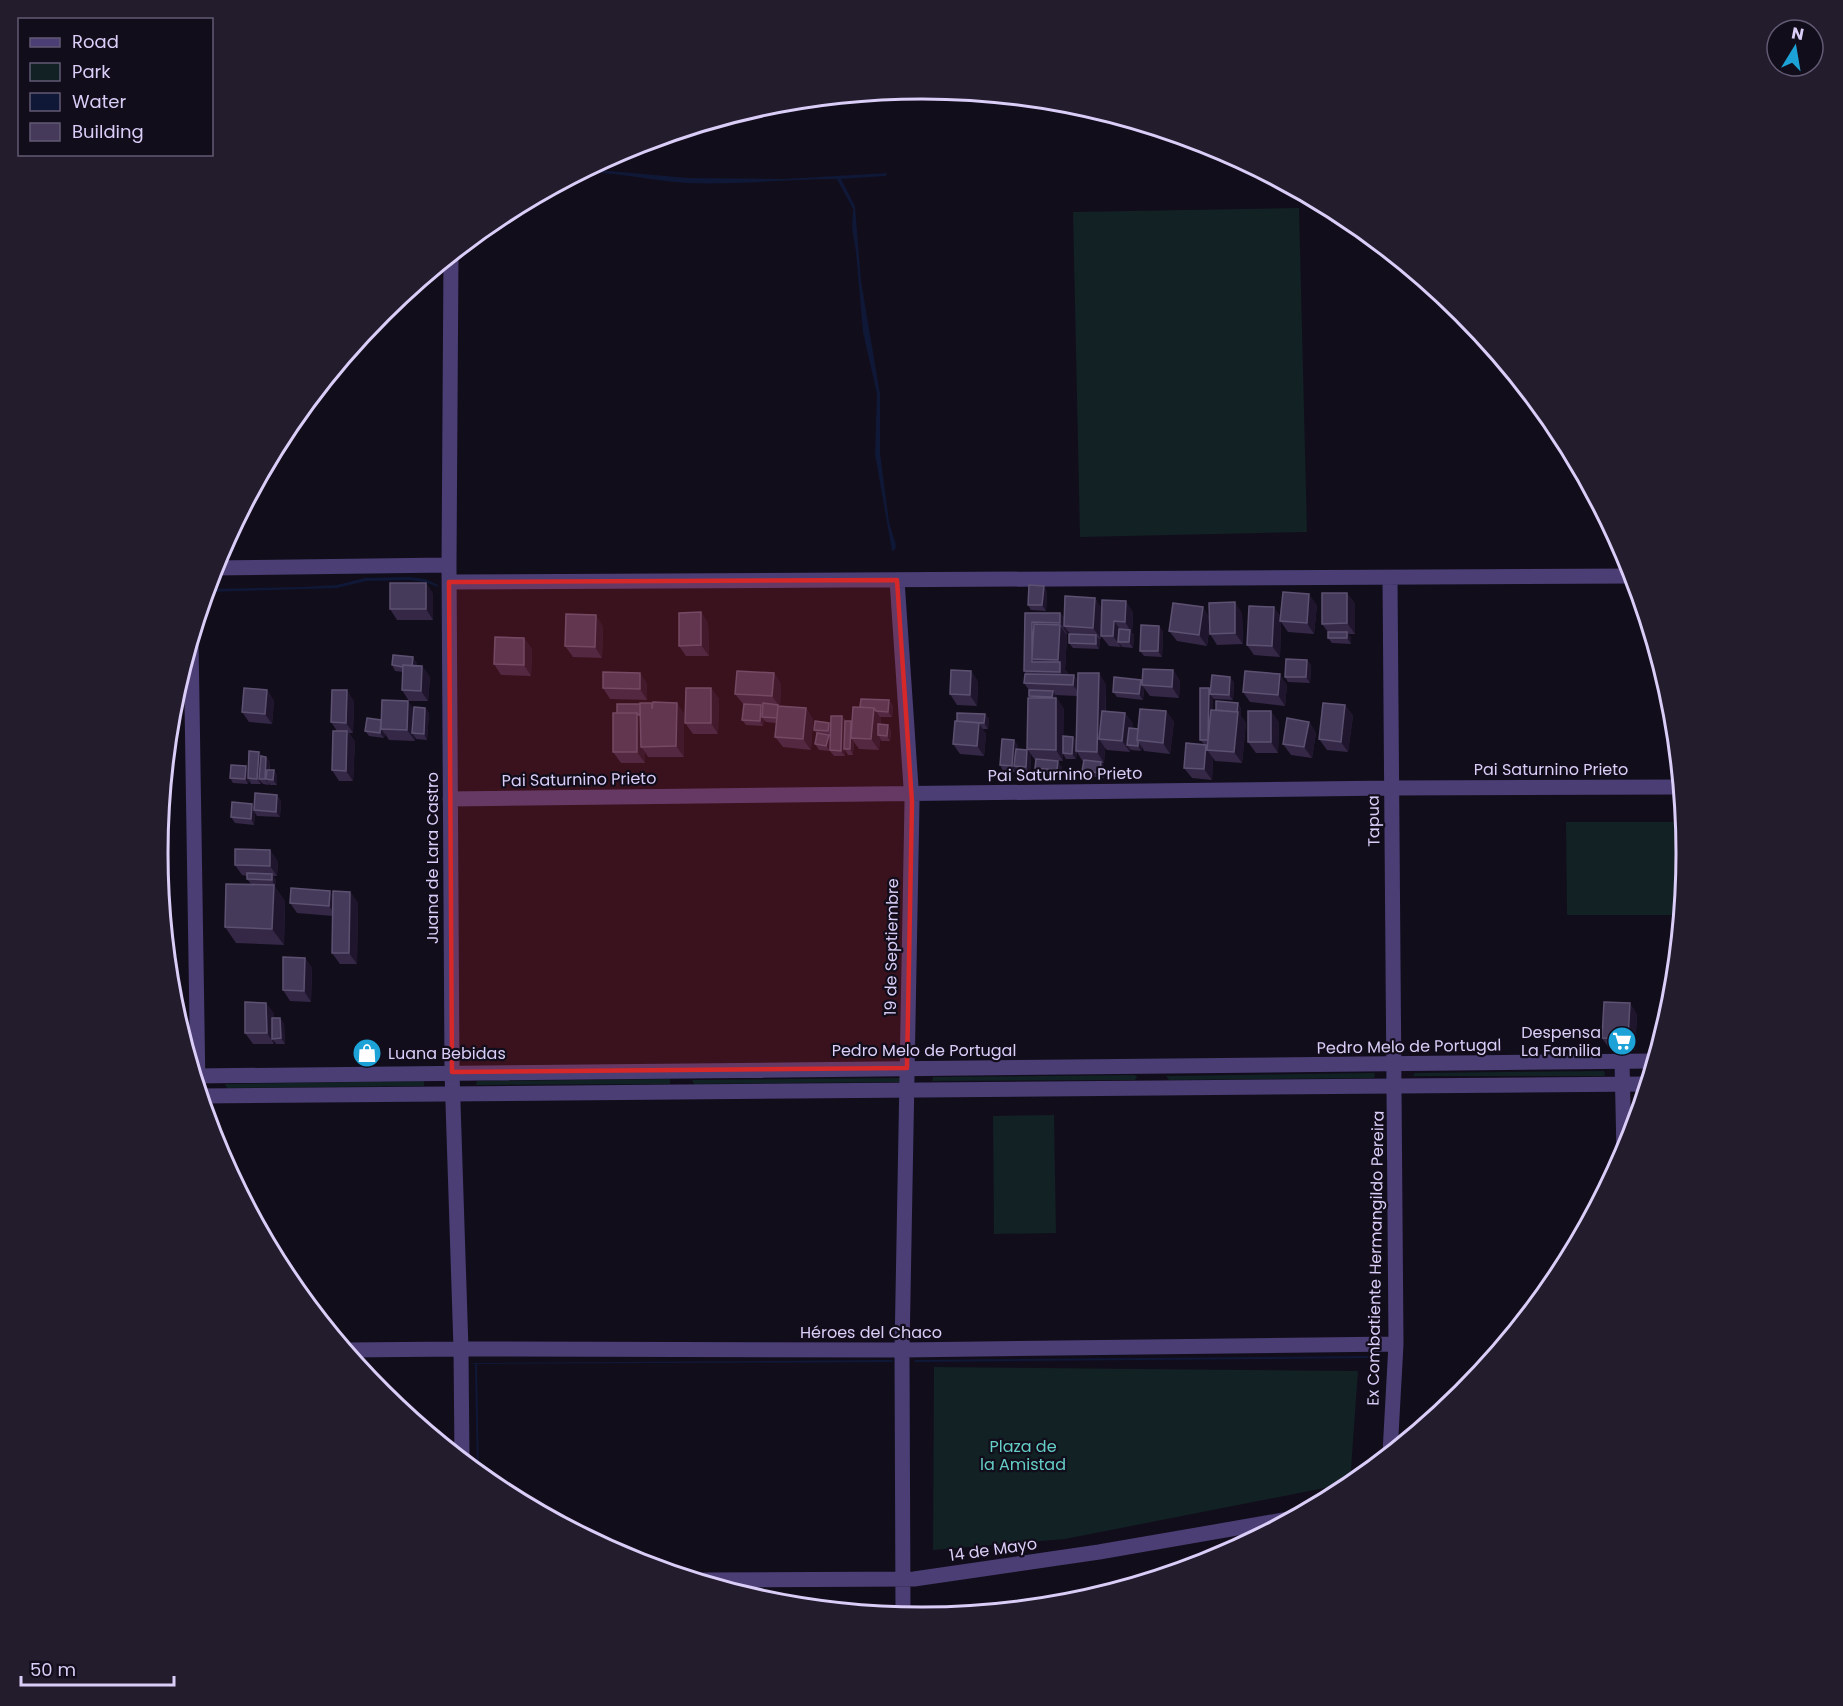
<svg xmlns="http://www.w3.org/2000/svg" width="1843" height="1706" font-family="Poppins,sans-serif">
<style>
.green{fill:#112124}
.water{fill:#101837}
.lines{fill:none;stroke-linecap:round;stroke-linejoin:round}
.minor{stroke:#4a3e74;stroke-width:15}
.tertiary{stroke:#4a3e74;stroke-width:15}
.wall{fill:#342846;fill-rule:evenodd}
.shaded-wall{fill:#1f162d}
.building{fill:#453a59;stroke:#5d5172;stroke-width:1.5}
.marked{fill:#d62828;fill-opacity:0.2;stroke:#d62828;stroke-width:4.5;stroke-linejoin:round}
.labels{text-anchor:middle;stroke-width:4.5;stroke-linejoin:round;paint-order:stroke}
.street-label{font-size:16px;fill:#dacef8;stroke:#120d1b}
.poi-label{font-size:16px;fill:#dacef8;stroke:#120d1b;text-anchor:end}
.park-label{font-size:16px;fill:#64cec6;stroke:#120d1b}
.rim{fill:none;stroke:#dacef8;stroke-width:3}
</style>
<rect width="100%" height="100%" fill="#120d1b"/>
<path class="green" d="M1299,208l8,324 -227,5 -7,-325z
M1566,822h117l3,31 -6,62h-113z
M1604,1071l1,3 -1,2h-191l2,-3z
M1374,1073l1,2 -1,3 -205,2 -3,-4z
M1135,1075l2,2 -2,3 -203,1 1,-4z
M900,1078v4l-206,2 -2,-4z
M670,1079v5l-194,1 1,-4z
M424,1081v5l-197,2 -2,-4z
M1054,1115l2,118 -62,1 -1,-118z
M934,1367l424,4 -8,112 -285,56 -132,11z"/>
<path class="water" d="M587,169l101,9 97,1 102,-6 -1,3 -45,3 14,27 6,75 19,113v59l9,69 7,23 -1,5 -3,1 -17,-97 2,-60 -14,-62 -7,-80 -4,-24 1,-19 -16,-30c-49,0 -99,6 -149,4 -35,-2 -71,-11 -106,-11z
M409,577l16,2 13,6v2l-13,-5 -16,-2 -43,1 -29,7 -131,4 1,-3 96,-2 34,-2 28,-7z
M1372,1356v2l-457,4v-2z
M893,1360l-1,2 -415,2 2,110 -2,-1 -2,-109 -4,-1z"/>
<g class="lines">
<path class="minor" d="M451,255l-2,310 3,507 9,277 1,111
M213,568l236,-3
M897,580l15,222 -10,548 1,266
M449,582l1184,-6
M191,639l7,449
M450,799l941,-11 289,-1
M1622,1061l2,92
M345,1350l116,-1 441,1 494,-6
M1390,1453l6,-109 -6,-766
M698,1580l216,-1 185,-27 190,-33"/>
<path class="tertiary" d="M194,1076l1459,-15
M200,1096l1446,-12"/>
</g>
<path class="wall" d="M426,583l7,11v26h-36l-7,-11z
M1044,586l3,6 -1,19 -15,-1 -3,-5z
M1347,593l8,11v30h-7l3,4v6l-19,-1 -4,-5v-6l-6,-8z
M1095,598l6,10 32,4 -1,21 2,2 -1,13 -11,-1 -1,-2v2l-12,-1 -8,-10v3h-2l1,2 -1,8 -26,-1 -4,-5 1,-9 -2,-3 -1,3h-1l1,2 -2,34 3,3v2h6l3,5 29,4v27l19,2 8,11 -1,4 6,1 28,-18 8,11 -4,32 -26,-3 -2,-4 -1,4 -10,-1 -1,-1v3l-23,-2 -2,-2 -1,15h-2l3,5 -1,10 -18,-2 -4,-5 1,-9 -6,-10 -1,7h-10l-3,-5v7l-11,-1 10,7 -1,9 -23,-3 -3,-5v-8l-8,-11 4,-51 -2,-2v-6l-5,-7 2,-9 -2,-3 1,-58h35l5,6zM1055,695l22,1 -1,45 -3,-4 -10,-1 1,-27 -8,-10z
M1317,605l-3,29 -26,-2 -7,-10 -1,35 -26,-2 -7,-10 34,-28z
M701,612l7,11 1,33h-23l-7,-10z
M1242,613l1,31 -26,1 -7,-11v-10l-3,22 -30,-5 -8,-10 40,-14z
M603,626l-1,32 -29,-1 -8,-11z
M1163,631l-1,26 -18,-1 -4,-5z
M524,638l8,11 -1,27 -30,-1 -7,-11z
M1307,660l4,5 -1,18 -22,-1 -3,-5z
M417,663v3h5l8,11 -2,24h-19l-7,-11 1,-18 -8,-1 -3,-6z
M1173,670l7,11 -1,17 -29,-2 -6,-8 -1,12 -26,-3 -4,-5 28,-12 2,2z
M971,671l7,11 -1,24 -20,-1 -7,-11z
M640,673l7,11v16l-37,-1 -7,-11z
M774,673l7,11 -1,22 26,2 7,11 -2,31 -28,-3 -8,-10 1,-14 -10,-1 -2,-2 -1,6 -17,-1 -4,-5 2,-15 -9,-11z
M1234,682l-1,18 -19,-1 -1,-1v12h3l22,-7 3,6v7l5,7 -4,40 -27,-2 -2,-3 -1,22 -20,-2 -8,-10 20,-24 -4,-4 9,-52 2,2z
M1287,685l-2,21 -35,-4 -7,-10z
M711,688l8,11 -1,35h-25l-8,-11z
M267,690l7,11 -2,23 -23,-2 -7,-10z
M889,700l4,6 -1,11h-12l1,2v5l10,6 -1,11h-9l-1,-3 -1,12 -20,-1 -5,-7 -1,13h-5l-3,-5v6h-11l-4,-5 -11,-1 -4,-6 2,-10 -3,-4 15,-7 2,2 11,-9 4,5 6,1 8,-15z
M354,701l-1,32h-4l6,9 -2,39h-14l-7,-11 5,-39 -6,-9z
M652,703l1,1 31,9v44h-36l-3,-5v11h-24l-8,-11 4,-39 23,-9z
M1345,705l8,11 -5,36 -21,-2 -8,-11z
M425,708l4,5 -2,27 -11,-1 -1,-2v4l-26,-1 -4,-6 -1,4 -15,-2 -4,-5 16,-11 33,-11z
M985,714l4,5 -1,10h-6l4,5 -2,22 -24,-2 -7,-10 4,-23z
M1279,722l-1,31h-22l-8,-11z
M1309,722l7,11 -4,25 -21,-3 -8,-11z
M1014,740l4,6 -1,3 14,6 -1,18 -12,-1 -2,-3 -1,3 -12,-1 -3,-6z
M259,752l3,5h4l4,5v8h4l3,6v9h-7l-1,-2v2l-6,-1 -2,-2v2h-10l-2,-4 -1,4 -15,-1 -3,-5 16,-12 2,4z
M164,780l3,4 -1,40h-6z
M281,800l-1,17 -23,-1 -2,-3 -1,12 -19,-2 -4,-6 23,-11z
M278,861l-1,15h-4l3,4 -1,6h-1l11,15 -1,44 -48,-2 -11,-16 26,-43 -4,-5v-3l-5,-1 -7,-10z
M350,892l8,11 -1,61h-17l-8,-11 1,-37 -36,-3 -7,-10z
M305,958l7,10 -1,34 -21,-1 -7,-11z
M169,976h4l4,6 -1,11 -5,-1z
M274,1013v5h6l4,6 1,20h-9l-2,-3v3h-21l-8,-11z
M1637,1014l-2,36 -26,-2 -7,-10z"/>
<path class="shaded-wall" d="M426,583l7,11v26l-7,-11z
M1044,586l3,6 -1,19 -4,-6z
M1347,593l8,11v30l-8,-11z
M1309,594l8,11 -3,29 -7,-11z
M1095,598l7,11 -1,30 -8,-11z
M1126,601l7,11 -1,21 2,2 -1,13 -4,-6 1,-12 -5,-8z
M1235,602l7,11 1,31 -8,-11z
M1203,607l7,11 -3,28 -8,-11z
M1274,607l8,11 -2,3 1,1 -1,35 -8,-11z
M701,612l7,11 1,33 -8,-11z
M1060,613l8,11 -4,2 4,5 -1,3 -7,-11z
M596,615l7,11 -1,32 -7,-11z
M1114,621l8,11 -4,10 3,3v2l-8,-11z
M1032,622l7,11 -7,26 7,10 -7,-7z
M1060,625l7,11 -2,34 3,3 -1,9 -7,-10v-9l-2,-3z
M1159,626l4,5 -1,26 -4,-6z
M1347,632l4,6v6l-4,-6z
M1096,635l4,6 -1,8 -3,-5z
M524,638l8,11 -1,27 -7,-11z
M413,657l4,6 -1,10 -4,-5z
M1307,660l4,5 -1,18 -4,-6z
M422,666l8,11 -2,24 -7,-10z
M1173,670l7,11 -1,17 -7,-11z
M971,671l7,11 -1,24 -7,-11z
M640,673l7,11v16l-7,-11z
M774,673l7,11 -1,23 -8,-11z
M1099,673l7,11 -1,56 -6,-1 6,9 -1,15 -7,-11z
M1280,674l7,11 -2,21 -7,-11z
M1074,675l7,11v10l-8,-11z
M1230,677l4,5 -1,18 -4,-5z
M1141,680l4,5h-3l2,3 -1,12 -4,-6z
M711,688l8,11 -1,35 -7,-11z
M1209,688l4,5 -3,1 3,4v47l-4,-5z
M267,690l7,11 -2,23 -7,-10z
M347,690l7,11 -1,32 -7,-10z
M1053,691l11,18 -1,52 -7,-11v-48l-4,-5z
M889,700l4,6 -1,11 -4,-5z
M408,701l8,11 -4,21 3,4v4l-8,-11z
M677,703l7,10v44l-8,-11z
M1238,703l3,6v7l5,7 -4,40 -8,-11z
M761,705l4,6 -3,6 2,3 -1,6 -3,-5z
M1345,705l8,11 -5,36 -7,-10z
M425,708l4,5 -2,27 -3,-6z
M806,708l7,11 -2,31 -8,-11z
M874,708l7,11 -1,17 -2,-1 2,3 -1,12 -8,-11z
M1166,711l8,11 -4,32 -7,-11z
M1271,711l8,11 -1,31 -7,-11z
M637,713l8,11 -4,23 4,5v11l-8,-11z
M1125,713l8,11 -2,21h-4l3,4v3l-8,-11z
M985,714l4,5 -1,10 -4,-6z
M842,716l4,6 -1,34 -4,-5z
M382,720l-1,9 4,5 -1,4 -4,-5z
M851,721l4,5 -4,12 3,4 -1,13 -3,-6z
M1309,722l7,11 -4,25 -8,-11z
M979,723l7,11 -2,22 -7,-10z
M888,725l3,5 -1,11 -3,-5z
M347,731l8,11 -2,39 -7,-10z
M829,735l3,6 -2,10 -4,-5z
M1073,737l4,5 -1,17 -4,-5z
M1014,740l4,6 -2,20h-2l2,3 -1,3 -3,-6z
M1138,742l4,5 -1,4 -3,-5z
M1206,745l4,5h-3l6,8 -1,22 -8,-11z
M1027,750l4,5 -1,18 -4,-6z
M259,752l4,5 -4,22 2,3v2l-4,-5z
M266,757l4,5 -1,18 -3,-1 3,6 -4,-6z
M1058,761l4,6 -1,9 -4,-6z
M1101,762l4,6 -1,10 -4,-5z
M246,766l4,6 -2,6 1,2 -1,4 -3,-5z
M274,770l3,6v9l-4,-5z
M164,780l3,4 -1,40 -5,-7z
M277,795l4,5 -1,17 -4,-5z
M252,804l4,5 -2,1 1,3 -1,12 -3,-6z
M270,850l8,11 -1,15 -7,-10z
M272,874l4,6 -1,6 -3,-6z
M274,885l11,16 -1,44 -12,-16z
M330,891l8,11 -1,15 -8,-11z
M350,892l8,11 -1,61 -8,-11z
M305,958l7,10 -1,34 -7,-11z
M173,976l4,6 -1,11 -4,-6z
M266,1003l8,10v26h-2l2,2v3l-7,-11z
M1630,1003l7,11 -2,36 -7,-11z
M280,1018l4,6 1,20 -4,-6z"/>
<path class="building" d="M390,583h36v26h-36z
M1029,585l15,1 -2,19h-14z
M1283,592l26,2 -2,29 -27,-2z
M1322,593h25v30l-25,1z
M1065,596l30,2 -2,30 -29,-2z
M1102,600l24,1 -1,21 -11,-1 -1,15h-12z
M1235,602v31l-25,1 -1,-31z
M1173,603l30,4 -4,28 -30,-4z
M1249,606l25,1 -2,39 -25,-1z
M701,612v33l-22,1v-33z
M1025,613h35v10l-28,-1v40h28v10l-36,-1z
M566,614l30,1 -1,32 -30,-1z
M1034,624l26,1 -2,35 -26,-1z
M1141,625l18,1 -1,25h-18z
M1119,629l11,1 -1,12h-11z
M1328,632h19v6h-19z
M1069,634l27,1v9l-27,-1z
M495,637l29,1v27l-30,-1z
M393,655l20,2 -1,9 -9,-1v2l-11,-2z
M1286,659l21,1 -1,17h-21z
M403,665l19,1 -1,25 -19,-1z
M1143,669l30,1 -1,17 -30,-2z
M951,670l20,1 -1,24 -20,-1z
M737,671l37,2 -2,23 -37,-2z
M1245,671l35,3 -2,21 -35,-3z
M603,672l37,1v16l-37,-1z
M1078,673h21l-2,79 -21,-1z
M1025,674l49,1 -1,10 -49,-2z
M1212,675l18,2 -1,18 -19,-1z
M1114,677l27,3 -2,14 -26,-2z
M244,688l23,2 -2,24 -23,-2z
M686,688h25v35h-26z
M1200,688h9l-1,52h-8z
M332,690h15l-1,33 -15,-1z
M1029,690l24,1 -1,6 -23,-1z
M1028,698h28v52l-29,-1z
M861,699l28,1 -1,12 -12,-1 -2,-3 -14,-1z
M382,700l26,1 -1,29 -26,-1z
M1216,701l22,2 -1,9 -21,-2z
M653,702l24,1 -1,43 -35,1 -1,-44h12v6z
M763,703l15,2 -1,13 -15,-1z
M1323,703l22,2 -4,37 -22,-3z
M617,704h23v12l-3,-3h-20z
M744,704l17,1 -1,16 -18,-1z
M778,706l28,2 -3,31 -28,-2z
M414,707l11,1 -1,26 -12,-1z
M853,707l21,1 -3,31 -20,-1z
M1140,709l26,2 -3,32 -26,-3z
M1211,710l27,2 -4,40 -27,-2z
M1102,711l23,2 -3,28 -23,-2z
M1248,711h23v31h-23z
M613,713h24v39h-24z
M957,713l28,1 -1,9 -27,-2z
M831,716h11l-1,35 -11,-1z
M367,718l14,2 -1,13 -15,-2z
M1287,718l22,4 -5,25 -21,-3z
M815,721l14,2 -1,8 -14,-1z
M845,721h6l-1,28h-6z
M955,721l24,2 -2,23 -24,-2z
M878,724l10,1 -1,11 -9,-1z
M1129,728l9,1 -1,11 1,2v4l-11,-1z
M333,731h14l-1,40 -14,-1z
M817,733l12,2 -3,11 -11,-2z
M1063,736l10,1 -1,17 -9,-1z
M1002,739l12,1 -2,26 -12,-1z
M1186,743l20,2 -2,24 -20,-1z
M1016,749l11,1 -1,17 -12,-1z
M249,751l10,1 -2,27 -9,-1z
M261,756l5,1 -1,22h-6z
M1036,759l22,2 -1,9 -22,-2z
M1084,760l17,2 -1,11 -18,-2z
M231,765l15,1 -1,13 -15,-1z
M267,770h7l-1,10 -7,-1z
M255,793l22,2 -1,17 -22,-2z
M232,802l20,2 -1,15 -20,-2z
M235,849l35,1v16l-35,-1z
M247,873l25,1v6l-25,-1z
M226,884l48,1 -2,44 -47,-2z
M291,888l39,3 -1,15 -39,-3z
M333,891l17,1 -1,61h-17z
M283,957l22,1 -1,33 -21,-1z
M169,976h4l-1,11h-2z
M245,1002l21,1 1,30h-22z
M1604,1002l26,1 -2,36 -26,-1z
M272,1018h8l1,20 -9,1z"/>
<path class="marked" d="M897,580l15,222 -5,266 -455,4 -3,-490z"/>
<defs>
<g id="supermarket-disc" transform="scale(1.5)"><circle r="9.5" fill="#1ca2d6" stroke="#120d1b"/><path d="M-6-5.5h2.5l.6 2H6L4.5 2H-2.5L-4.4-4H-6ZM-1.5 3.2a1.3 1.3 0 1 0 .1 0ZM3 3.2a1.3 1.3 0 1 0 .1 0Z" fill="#fff"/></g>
<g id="shop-disc" transform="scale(1.5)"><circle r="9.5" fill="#1ca2d6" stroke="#120d1b"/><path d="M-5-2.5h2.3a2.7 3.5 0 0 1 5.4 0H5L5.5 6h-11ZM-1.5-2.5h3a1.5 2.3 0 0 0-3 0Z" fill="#fff"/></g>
</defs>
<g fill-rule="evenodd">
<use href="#supermarket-disc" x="1622" y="1041"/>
<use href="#shop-disc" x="367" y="1053"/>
</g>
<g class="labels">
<g class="street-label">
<text x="1551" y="775">Pai Saturnino Prieto</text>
<text transform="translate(1065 774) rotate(-1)" y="6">Pai Saturnino Prieto</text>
<text transform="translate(579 779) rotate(-1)" y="6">Pai Saturnino Prieto</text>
<text transform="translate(1373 821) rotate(-91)" y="6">Tapua</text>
<text transform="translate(432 858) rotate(-90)" y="6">Juana de Lara Castro</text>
<text transform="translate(891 947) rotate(-89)" y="6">19 de Septiembre</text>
<text transform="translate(1409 1046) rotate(-1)" y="6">Pedro Melo de Portugal</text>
<text x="924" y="1056">Pedro Melo de Portugal</text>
<text transform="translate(1375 1258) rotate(-89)" y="6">Ex Combatiente Hermangildo Pereira</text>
<text x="871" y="1338">Héroes del Chaco</text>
<text transform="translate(993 1549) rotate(-8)" y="6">14 de Mayo</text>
</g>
<g class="poi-label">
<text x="1601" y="1038">Despensa<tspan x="1601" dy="18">La Familia</tspan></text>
<text x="388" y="1059" text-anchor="start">Luana Bebidas</text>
</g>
<g class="park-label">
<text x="1023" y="1452">Plaza de<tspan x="1023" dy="18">la Amistad</tspan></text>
</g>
</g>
<path d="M0 0H1843V1706H0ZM168 853a754 754 0 1 1 1508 0a754 754 0 1 1-1508 0Z" fill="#221c2d" fill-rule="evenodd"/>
<path class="rim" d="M168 853a754 754 0 1 1 1508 0a754 754 0 1 1-1508 0Z"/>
<rect x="18" y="18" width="195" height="138" fill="#120d1b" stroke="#625a73" stroke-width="1.5"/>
<rect x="30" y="38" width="30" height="9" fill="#4a3e74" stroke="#625a73" stroke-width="1.5"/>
<text x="72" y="48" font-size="18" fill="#dacef8">Road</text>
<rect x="30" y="63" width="30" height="18" fill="#112124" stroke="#625a73" stroke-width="1.5"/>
<text x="72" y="78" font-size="18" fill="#dacef8">Park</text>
<rect x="30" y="93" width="30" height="18" fill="#101837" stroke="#625a73" stroke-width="1.5"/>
<text x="72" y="108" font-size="18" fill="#dacef8">Water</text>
<rect x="30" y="123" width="30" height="18" fill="#453a59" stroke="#625a73" stroke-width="1.5"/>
<text x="72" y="138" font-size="18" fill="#dacef8">Building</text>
<g transform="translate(1795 48) rotate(11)"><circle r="28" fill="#120d1b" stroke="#625a73" stroke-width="1.5"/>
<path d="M0-4.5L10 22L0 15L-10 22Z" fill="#1ca2d6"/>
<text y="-9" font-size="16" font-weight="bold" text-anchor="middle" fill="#dacef8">N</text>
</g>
<path d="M21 1676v9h153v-9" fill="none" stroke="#dacef8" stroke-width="3"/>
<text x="30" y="1676" font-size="18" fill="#dacef8" stroke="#120d1b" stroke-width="4.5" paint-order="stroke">50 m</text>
</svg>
